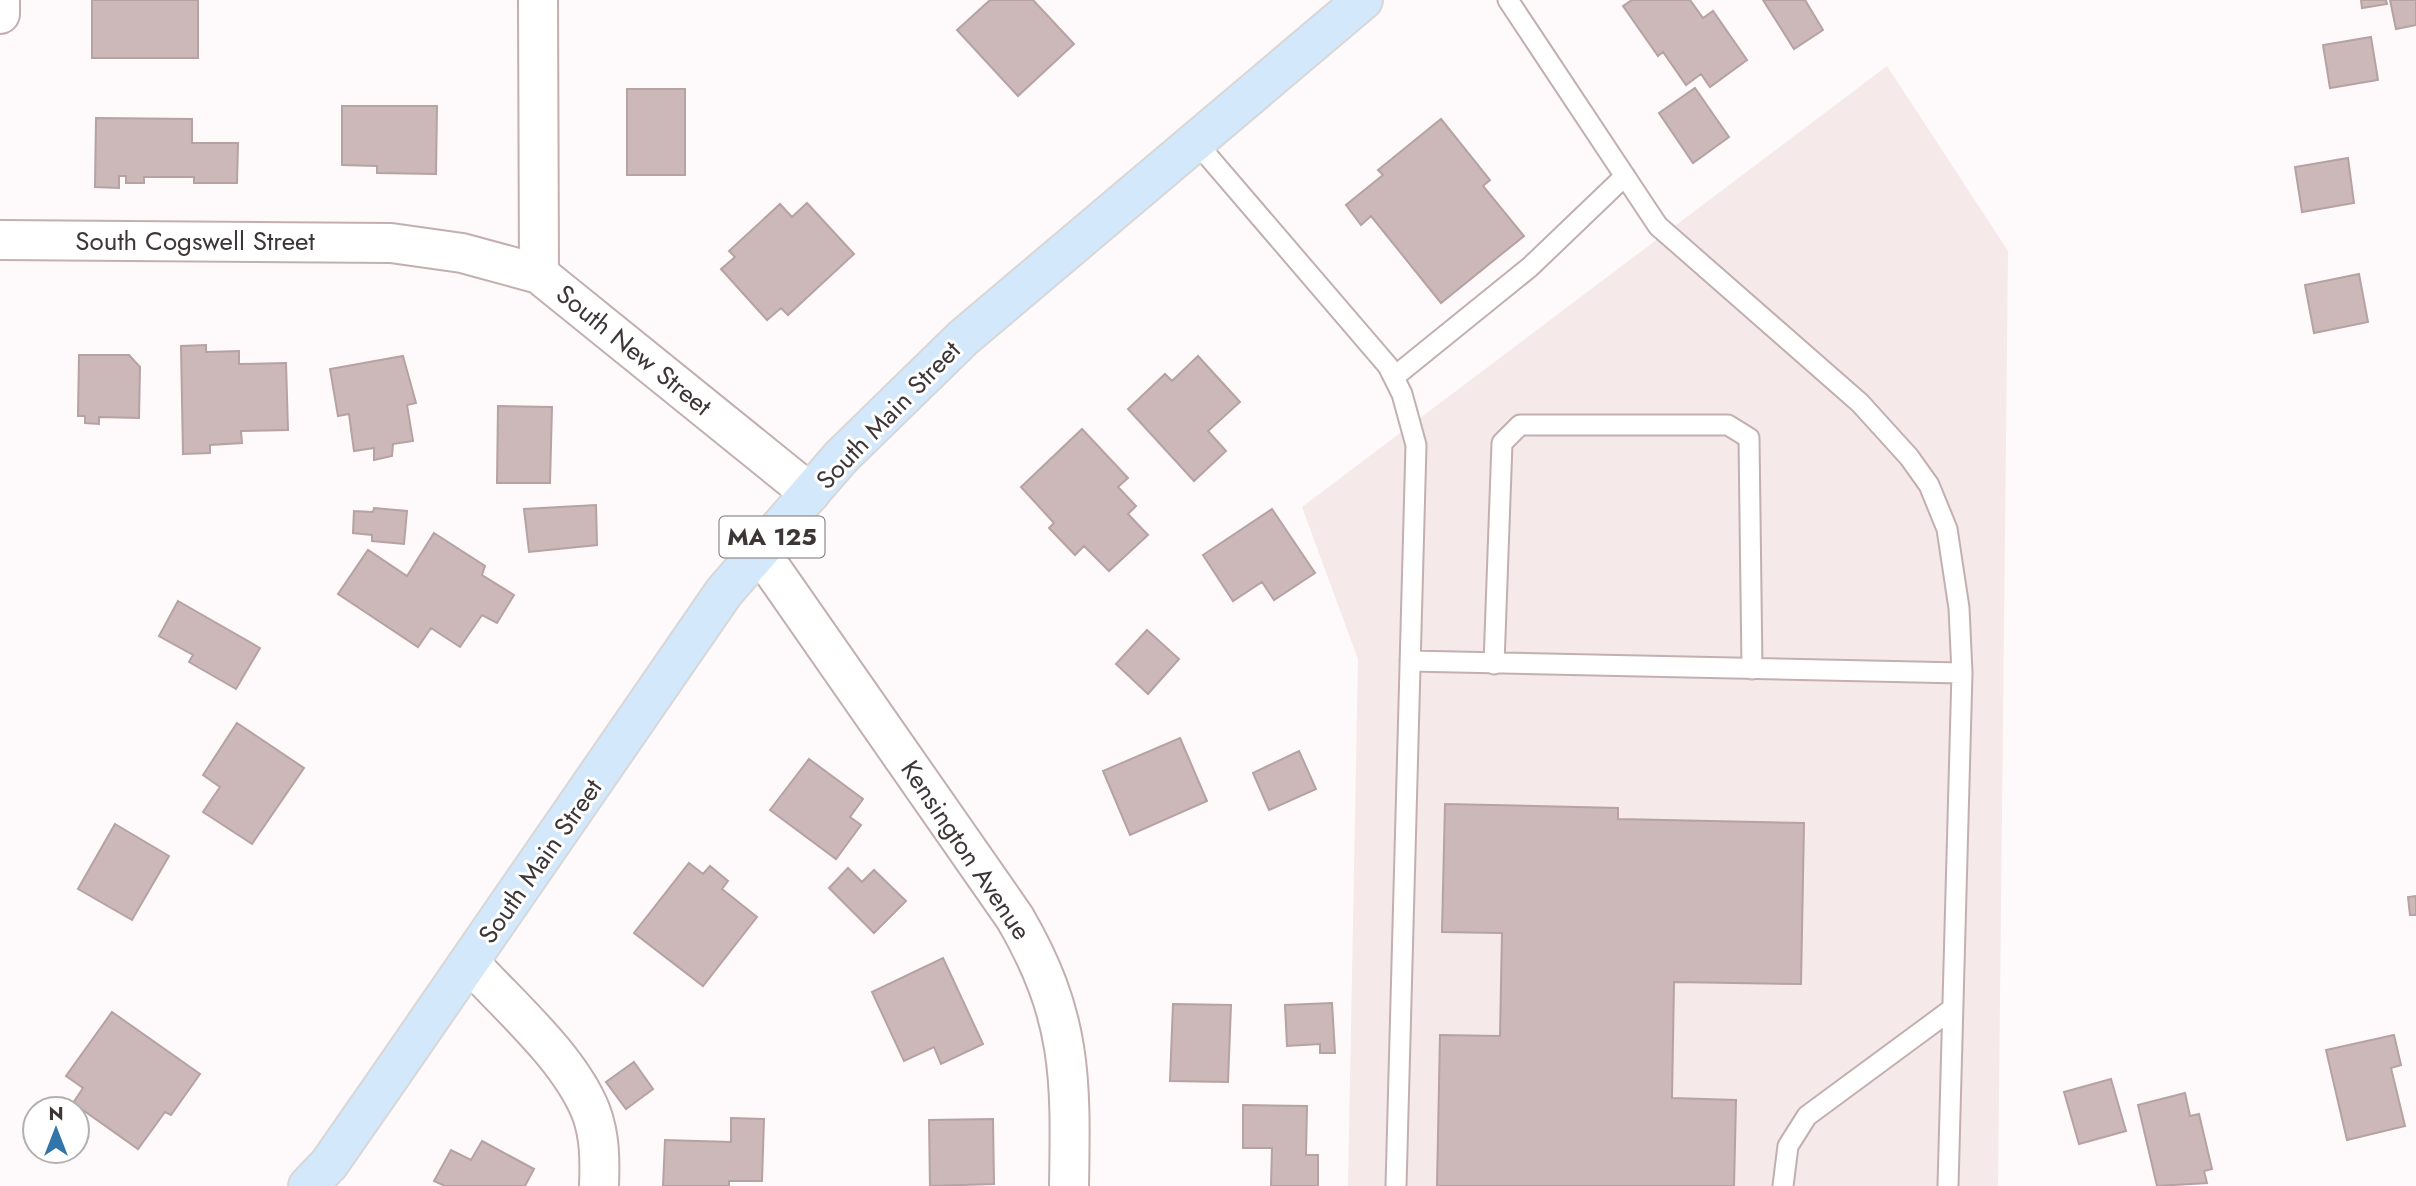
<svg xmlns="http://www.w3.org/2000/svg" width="2416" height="1186" font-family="Jost,sans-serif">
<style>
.built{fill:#f5e9ea}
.building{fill:#cdb8b9;stroke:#b6a1a3;stroke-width:2}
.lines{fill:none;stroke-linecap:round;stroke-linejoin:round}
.lane-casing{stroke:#c3afb0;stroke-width:23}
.street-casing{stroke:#c3afb0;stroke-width:42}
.primary-casing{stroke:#d8d7d7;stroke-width:42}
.lane{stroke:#fff;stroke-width:19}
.street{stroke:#fff;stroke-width:38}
.primary{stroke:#d4e8fb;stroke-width:38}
.labels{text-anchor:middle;stroke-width:6;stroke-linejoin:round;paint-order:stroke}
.shield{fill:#fff;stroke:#787272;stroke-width:2}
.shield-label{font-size:24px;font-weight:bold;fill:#3e3636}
.street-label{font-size:26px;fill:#3e3636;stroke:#fff}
</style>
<rect width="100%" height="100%" fill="#fef9fa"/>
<path class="built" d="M1887,66l121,185 -10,935h-650l10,-527 -56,-152z"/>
<path class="building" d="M92,0h106v58h-106z
M990,0h43l41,44 -56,52 -61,-66z
M1632,0h58l13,18 10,-7 34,49 -37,27 -9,-13 -15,11 -23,-33 -5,4 -35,-50z
M1763,0h42l18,30 -29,19z
M2361,0h25l1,4 -25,4z
M2390,0h26v25l-20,4z
M2371,37l7,43 -48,8 -7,-43z
M1695,88l34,49 -36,26 -34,-50z
M627,89h58v86h-58z
M342,106h95l-1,68 -59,-1v-7l-35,-1z
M96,118l96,1v24h46l-1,40h-43v-6h-50v6h-18v-7h-7v12l-24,-1z
M1441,119l49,61 -7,6 41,50 -83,67 -70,-87 -10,9 -15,-20 37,-30 -5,-5z
M2348,158l6,45 -52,9 -7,-45z
M807,203l47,51 -66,61 -7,-7 -14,12 -46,-51 14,-12 -6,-6 51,-47 12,13z
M2359,274l9,48 -54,11 -9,-48z
M206,345v7l33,-1v13l47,-1 2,67 -47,1 1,12 -32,2v8l-27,1 -2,-108z
M79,355h50l11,12 -1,51 -40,-1v7l-14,-1v-7h-7z
M403,356l13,47 -9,2 6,36 -20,3 -1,12 -18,4v-12l-20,3 -5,-37 -11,2 -8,-47z
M1198,356l42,46 -32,29 18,20 -32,30 -66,-72 37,-35 7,7z
M498,406l54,1 -2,76h-53z
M1082,429l46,49 -10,9 18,19 -8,8 20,21 -39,36 -25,-25 -9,9 -26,-27 5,-5 -33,-36z
M596,505l1,40 -68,7 -5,-43z
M374,508l33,3 -3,33 -32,-3v-6l-19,-2 1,-22 19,1z
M1272,509l43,64 -41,27 -12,-18 -29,19 -30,-46z
M434,533l51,33 -3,9 32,20 -17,28 -15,-8 -22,32 -29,-19 -13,19 -80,-53 30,-44 39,26z
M178,601l82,47 -24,41 -47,-27 4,-7 -34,-19z
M1147,630l32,29 -31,35 -32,-30z
M237,723l67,45 -52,76 -49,-32 17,-25 -17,-12z
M1180,738l27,63 -77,34 -27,-64z
M1299,751l17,38 -47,21 -16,-37z
M809,759l54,40 -13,18 11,8 -25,34 -66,-49z
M1445,804l173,4v11l186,4 -3,161 -127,-2 -2,116 64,2 -2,86h-297l3,-151 60,1 2,-103 -60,-1z
M115,824l54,32 -37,64 -54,-31z
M689,863l14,11 7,-8 18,15 -6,8 35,28 -54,69 -69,-53z
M848,868l14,14 12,-12 32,31 -32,32 -45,-45z
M2416,896v19h-6l-2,-18z
M943,958l40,86 -42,20 -7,-17 -30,14 -32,-69z
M1332,1003l3,50h-15v-9l-33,2 -2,-41z
M1173,1004l58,1 -3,77 -58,-1z
M112,1012l88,62 -29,41 -6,-3 -27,37 -65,-46 10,-15 -17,-12z
M2394,1035l7,30 -10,3 14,58 -58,14 -21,-90z
M634,1062l19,27 -27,20 -20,-27z
M2111,1079l15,52 -47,13 -15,-52z
M2185,1093l5,23 9,-2 13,55 -8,2 3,12 -50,3 -19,-81z
M1243,1105l64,1 -1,49h12v31h-47l1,-38h-29z
M731,1118l33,1 -2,62h-33v5h-66l2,-46 66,2z
M993,1119l1,65 -64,2 -1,-66z
M482,1141l52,28 -9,17h-80l-11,-5 17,-31 20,10z"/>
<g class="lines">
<g class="lane-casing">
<path id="lane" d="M1508,0l150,226 202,177 49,54 20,28 18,44 12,79 3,65 -14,513
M1195,141l193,225 14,28 14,51 -20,741
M1394,377l136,-110 95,-91
M1410,661l552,12
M1494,664l8,-221 18,-18h208l21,13 3,231
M1783,1186l5,-40 19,-30 145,-107"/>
</g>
<g class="street-casing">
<path id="street" d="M538,0l1,274 271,219
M0,14v-14
M0,240l391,3 71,10 77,21
M760,552l255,366c57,98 56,159 54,268
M470,963c39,43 99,94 121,149 9,24 9,49 8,74"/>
</g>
<g class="primary-casing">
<path id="primary" d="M308,1186l21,-22 64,-92 331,-480 117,-135 122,-119 400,-338"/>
</g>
<use href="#lane" class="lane"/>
<use href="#street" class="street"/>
<use href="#primary" class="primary"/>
</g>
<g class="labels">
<rect class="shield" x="719.5" y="516.5" width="105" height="41" rx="5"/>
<g class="shield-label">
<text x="772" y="545">MA 125</text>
</g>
<g class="street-label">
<text x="195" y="250">South Cogswell Street</text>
<text transform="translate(634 350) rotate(39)" y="9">South New Street</text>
<text transform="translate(888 415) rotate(-46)" y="9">South Main Street</text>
<text transform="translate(966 850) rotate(56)" y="9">Kensington Avenue</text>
<text transform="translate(540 861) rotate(-55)" y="9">South Main Street</text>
</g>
</g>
<g transform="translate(56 1130)"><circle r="33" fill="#ffffff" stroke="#b2afaf" stroke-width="2"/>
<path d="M0-5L12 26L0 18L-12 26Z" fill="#3175aa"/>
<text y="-10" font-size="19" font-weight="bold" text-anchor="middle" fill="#3e3636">N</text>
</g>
</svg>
